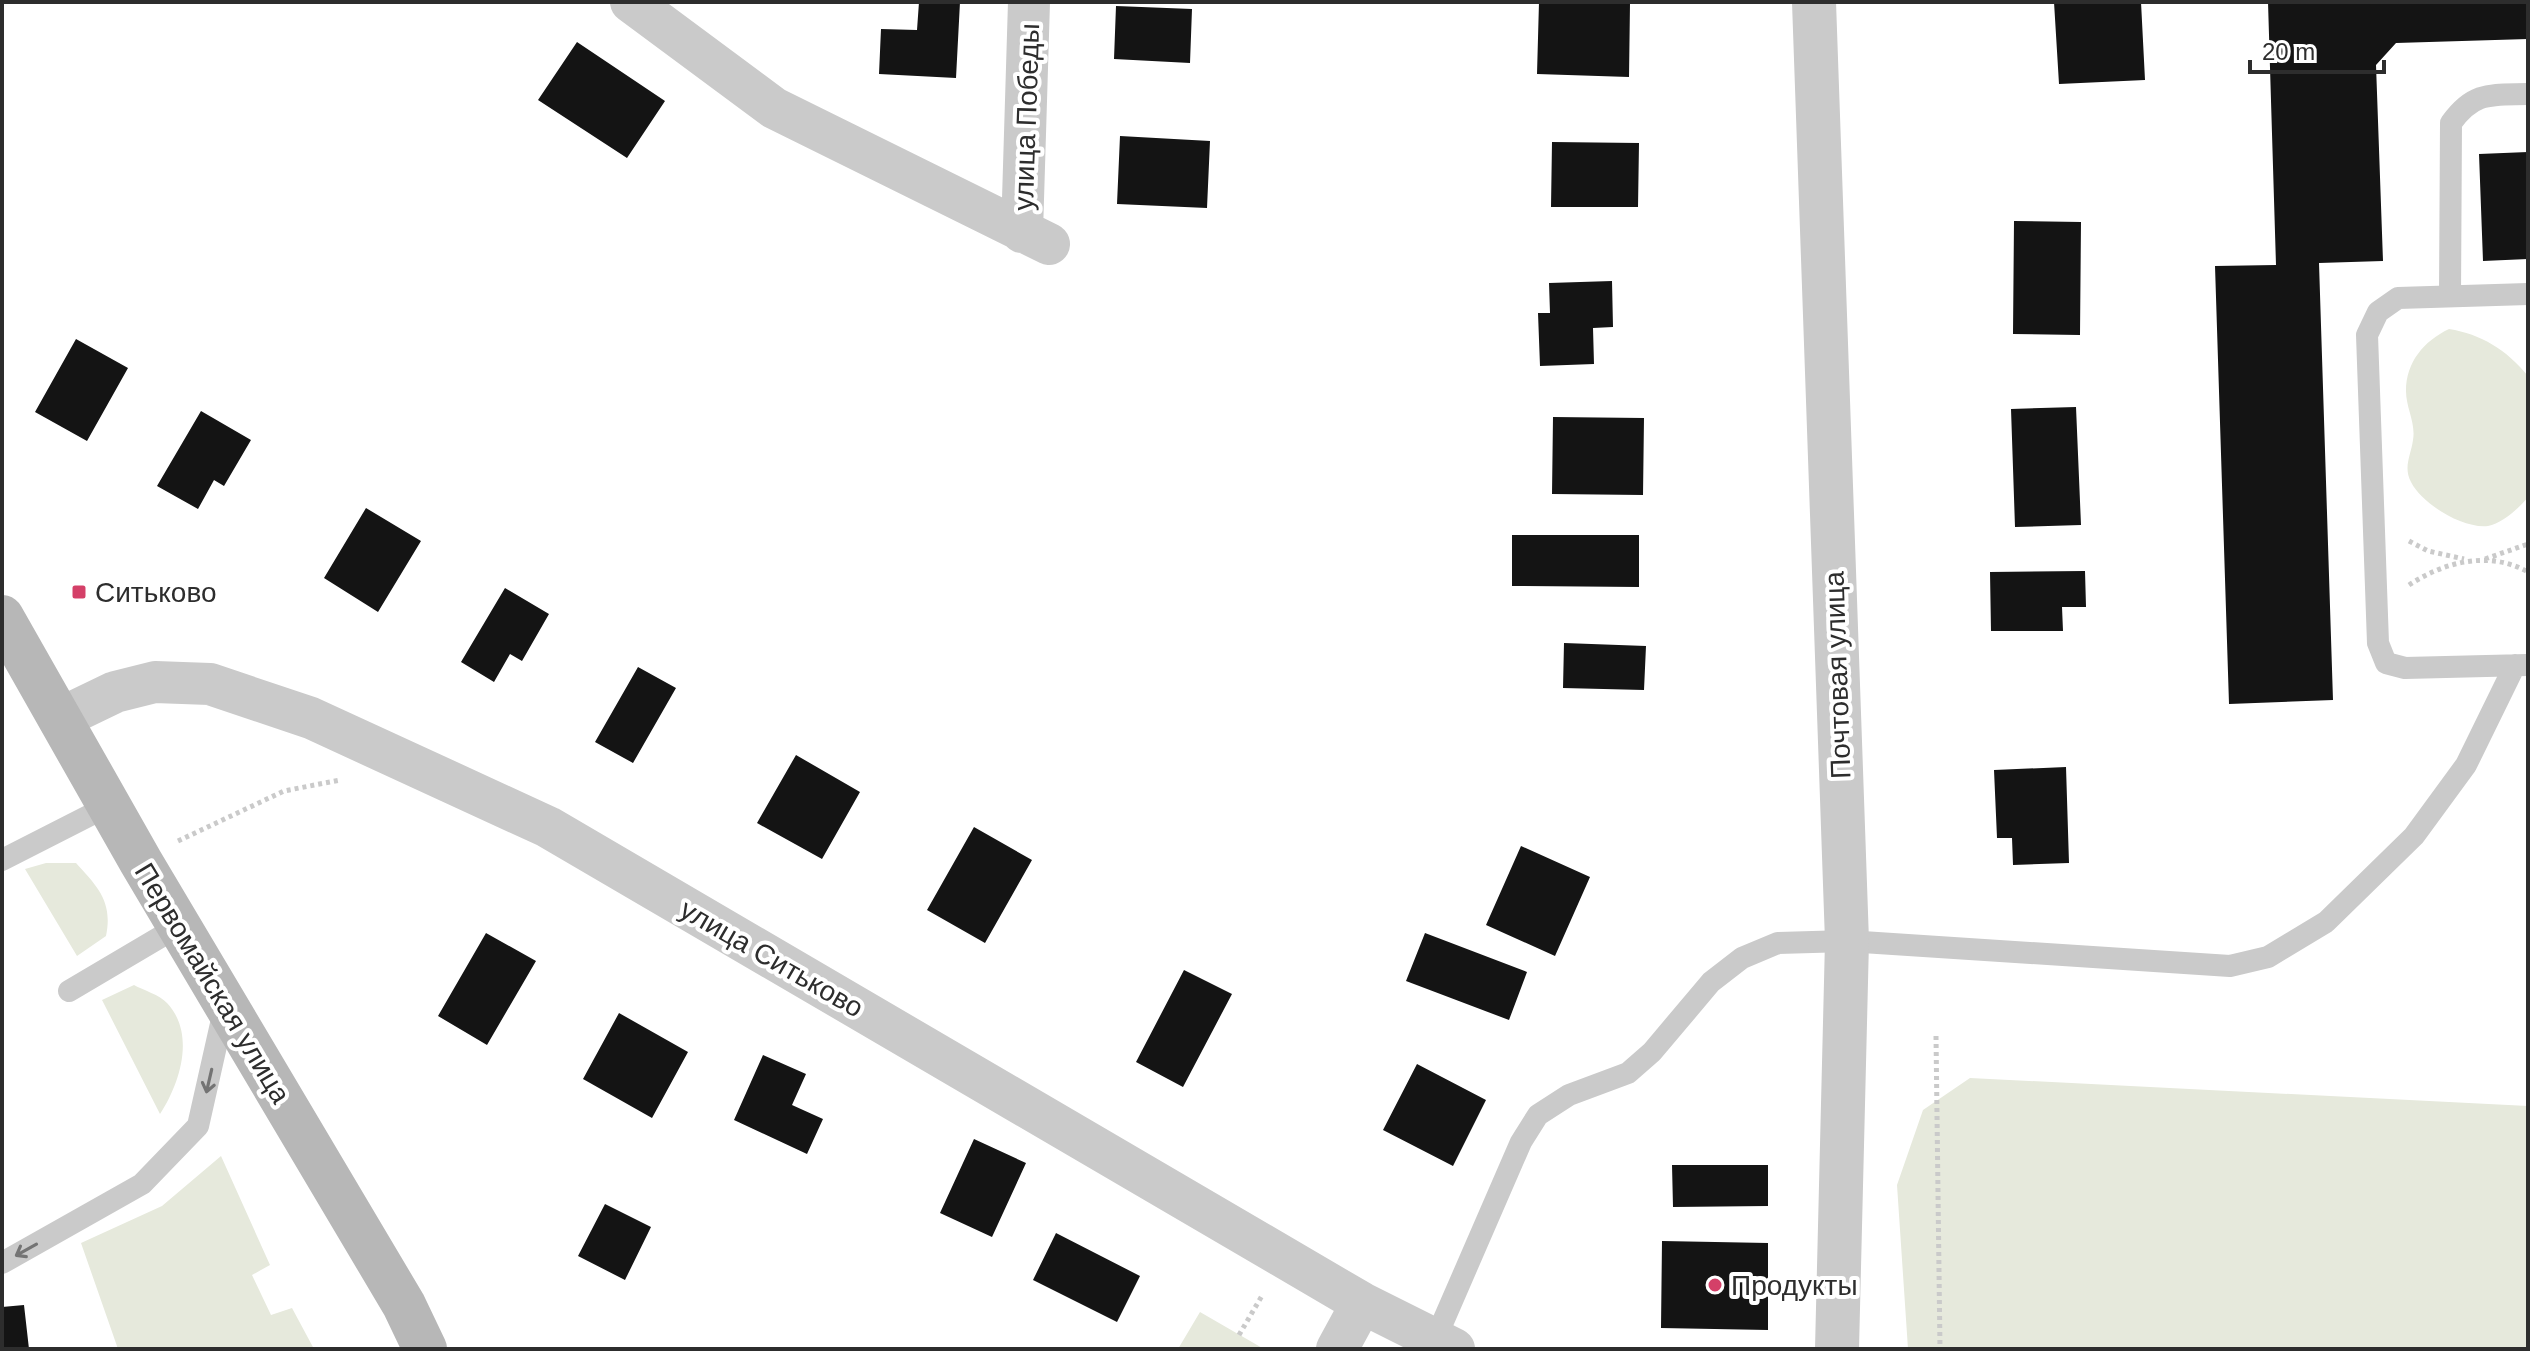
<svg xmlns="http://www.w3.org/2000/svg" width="2530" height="1351" font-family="Helvetica,sans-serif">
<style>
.green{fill:#e6e9dc}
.building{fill:#141414}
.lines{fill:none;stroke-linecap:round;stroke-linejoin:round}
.path{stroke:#cacaca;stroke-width:5;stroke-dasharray:4 4;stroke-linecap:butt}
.service{stroke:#cacaca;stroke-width:22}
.minor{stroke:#cacaca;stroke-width:42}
.tertiary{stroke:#cacaca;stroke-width:44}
.secondary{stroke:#b7b7b7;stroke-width:44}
.oneway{stroke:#747474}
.poi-dot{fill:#d44068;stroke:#fff;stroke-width:3}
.labels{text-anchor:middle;stroke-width:8;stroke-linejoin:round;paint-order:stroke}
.street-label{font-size:28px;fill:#2d2d2d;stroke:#fff}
.poi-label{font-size:28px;fill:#2d2d2d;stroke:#fff;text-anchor:start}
</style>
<rect width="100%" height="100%" fill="#fff"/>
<path class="green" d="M2449,329c32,5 58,21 79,47v121c-9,11 -25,26 -40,29 -25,3 -66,-22 -77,-44 -8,-15 0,-27 2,-42 3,-17 -7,-32 -7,-49 0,-29 18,-50 43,-62z
M46,863h30c22,24 37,39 30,73l-29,20 -52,-87z
M134,985c9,5 26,10 33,18 29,31 13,80 -7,111l-58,-114z
M1970,1078l558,28v243h-620l-11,-164 26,-75z
M221,1156l49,109 -18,10 19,40 21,-7 22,41h-196l-37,-106 81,-37z
M1200,1312l64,37h-86z"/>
<path class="building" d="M919,2h41l-4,76 -77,-4 2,-45 36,1z
M1539,2l91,1 -1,74 -92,-3z
M2054,2h87l4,78 -86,4z
M2268,2h260v37l-132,4 -20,22 7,196 -64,2 14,437 -104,4 -14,-438 61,-1z
M1116,6l76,3 -2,54 -76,-4z
M577,42l88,59 -38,57 -89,-58z
M1120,136l90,5 -3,67 -90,-4z
M1552,142l87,1 -1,64h-87z
M2528,152v107l-45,2 -4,-107z
M2014,221l67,1 -1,113 -67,-1z
M1612,281l1,46 -20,1 1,36 -54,2 -2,-53h12l-1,-30z
M76,339l52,29 -41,73 -52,-29z
M2076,407l5,118 -66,2 -4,-118z
M201,411l50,29 -27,46 -10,-6 -16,29 -41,-23z
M1553,417l91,1 -1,77 -91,-1z
M366,508l55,33 -43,71 -54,-34z
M1512,535h127v52l-127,-1z
M2085,571l1,36h-24l1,24h-72l-1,-59z
M505,588l44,26 -27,47 -12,-7 -16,28 -33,-20z
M1564,643l82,3 -2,44 -81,-2z
M638,667l38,21 -43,75 -38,-21z
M796,755l64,37 -38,67 -65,-36z
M2066,767l3,96 -56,2 -1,-27h-15l-3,-68z
M974,827l58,33 -47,83 -58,-33z
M1521,846l69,31 -35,79 -69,-31z
M486,933l50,28 -49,84 -49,-29z
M1425,933l102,39 -18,48 -103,-39z
M1184,970l48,24 -49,93 -47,-25z
M619,1013l69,39 -36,66 -69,-39z
M763,1055l43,19 -14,31 31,14 -16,35 -73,-34z
M1417,1064l69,36 -33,66 -70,-36z
M974,1139l52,24 -34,74 -52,-24z
M1672,1165h96v41l-95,1z
M605,1204l46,23 -26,53 -47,-24z
M1056,1233l84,43 -23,46 -84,-42z
M1662,1241l106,2v87l-107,-2z
M24,1305l5,44h-27v-42z"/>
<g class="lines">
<path class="path" d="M2409,541l19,10 36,8
M2485,559l43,-15
M2409,585c35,-23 80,-35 119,-13
M178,841l106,-50 56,-11
M1936,1036l4,313
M1239,1335l24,-41"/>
<path class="service" d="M2450,296l1,-173c23,-32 40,-28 77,-29
M2527,665l-122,3 -19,-5 -8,-20 -11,-308 11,-23 20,-14 130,-4
M2,860l106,-54
M69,991l110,-65
M2,1263l140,-79 56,-58 27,-120
M1435,1340l86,-198 17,-27 31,-20 59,-22 24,-21 59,-70 31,-24 36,-15 69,-2 383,25 38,-9 58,-35 88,-86 52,-71 49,-100"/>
<path class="minor" d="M631,2l143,106 275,136
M1022,232l7,-230
M59,719l56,-27 40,-10 55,2 101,34 237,109 814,476 92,46
M1337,1349l25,-46"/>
<path class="tertiary" d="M1814,2l33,939 -10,408"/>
<path class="secondary" d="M2,617l139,245 263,443 21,44"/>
</g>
<defs><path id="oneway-shaft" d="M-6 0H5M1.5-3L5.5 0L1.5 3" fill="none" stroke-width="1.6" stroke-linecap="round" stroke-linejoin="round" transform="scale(2)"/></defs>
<g class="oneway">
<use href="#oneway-shaft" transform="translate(209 1081) rotate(103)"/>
<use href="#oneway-shaft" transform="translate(26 1250) rotate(151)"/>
</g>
<g class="poi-dot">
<rect x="71" y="584" width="16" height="16" rx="4"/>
<circle cx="1715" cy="1285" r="8"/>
</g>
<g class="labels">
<g class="street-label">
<text transform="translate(1026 117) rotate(-88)" y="10">улица Победы</text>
<text transform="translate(1837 675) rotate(-92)" y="10">Почтовая улица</text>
<text transform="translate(772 958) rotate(30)" y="10">улица Ситьково</text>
<text transform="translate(213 983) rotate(59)" y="10">Первомайская улица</text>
</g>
<g class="poi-label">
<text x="95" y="602">Ситьково</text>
<text x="1731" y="1295">Продукты</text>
</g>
</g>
<rect width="2530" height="1351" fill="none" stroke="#2d2d2d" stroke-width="8"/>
<path d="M2250 60v12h134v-12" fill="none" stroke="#2d2d2d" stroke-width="4"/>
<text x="2262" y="60" font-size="24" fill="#2d2d2d" stroke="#ffffff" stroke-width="6" paint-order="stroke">20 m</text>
</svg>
